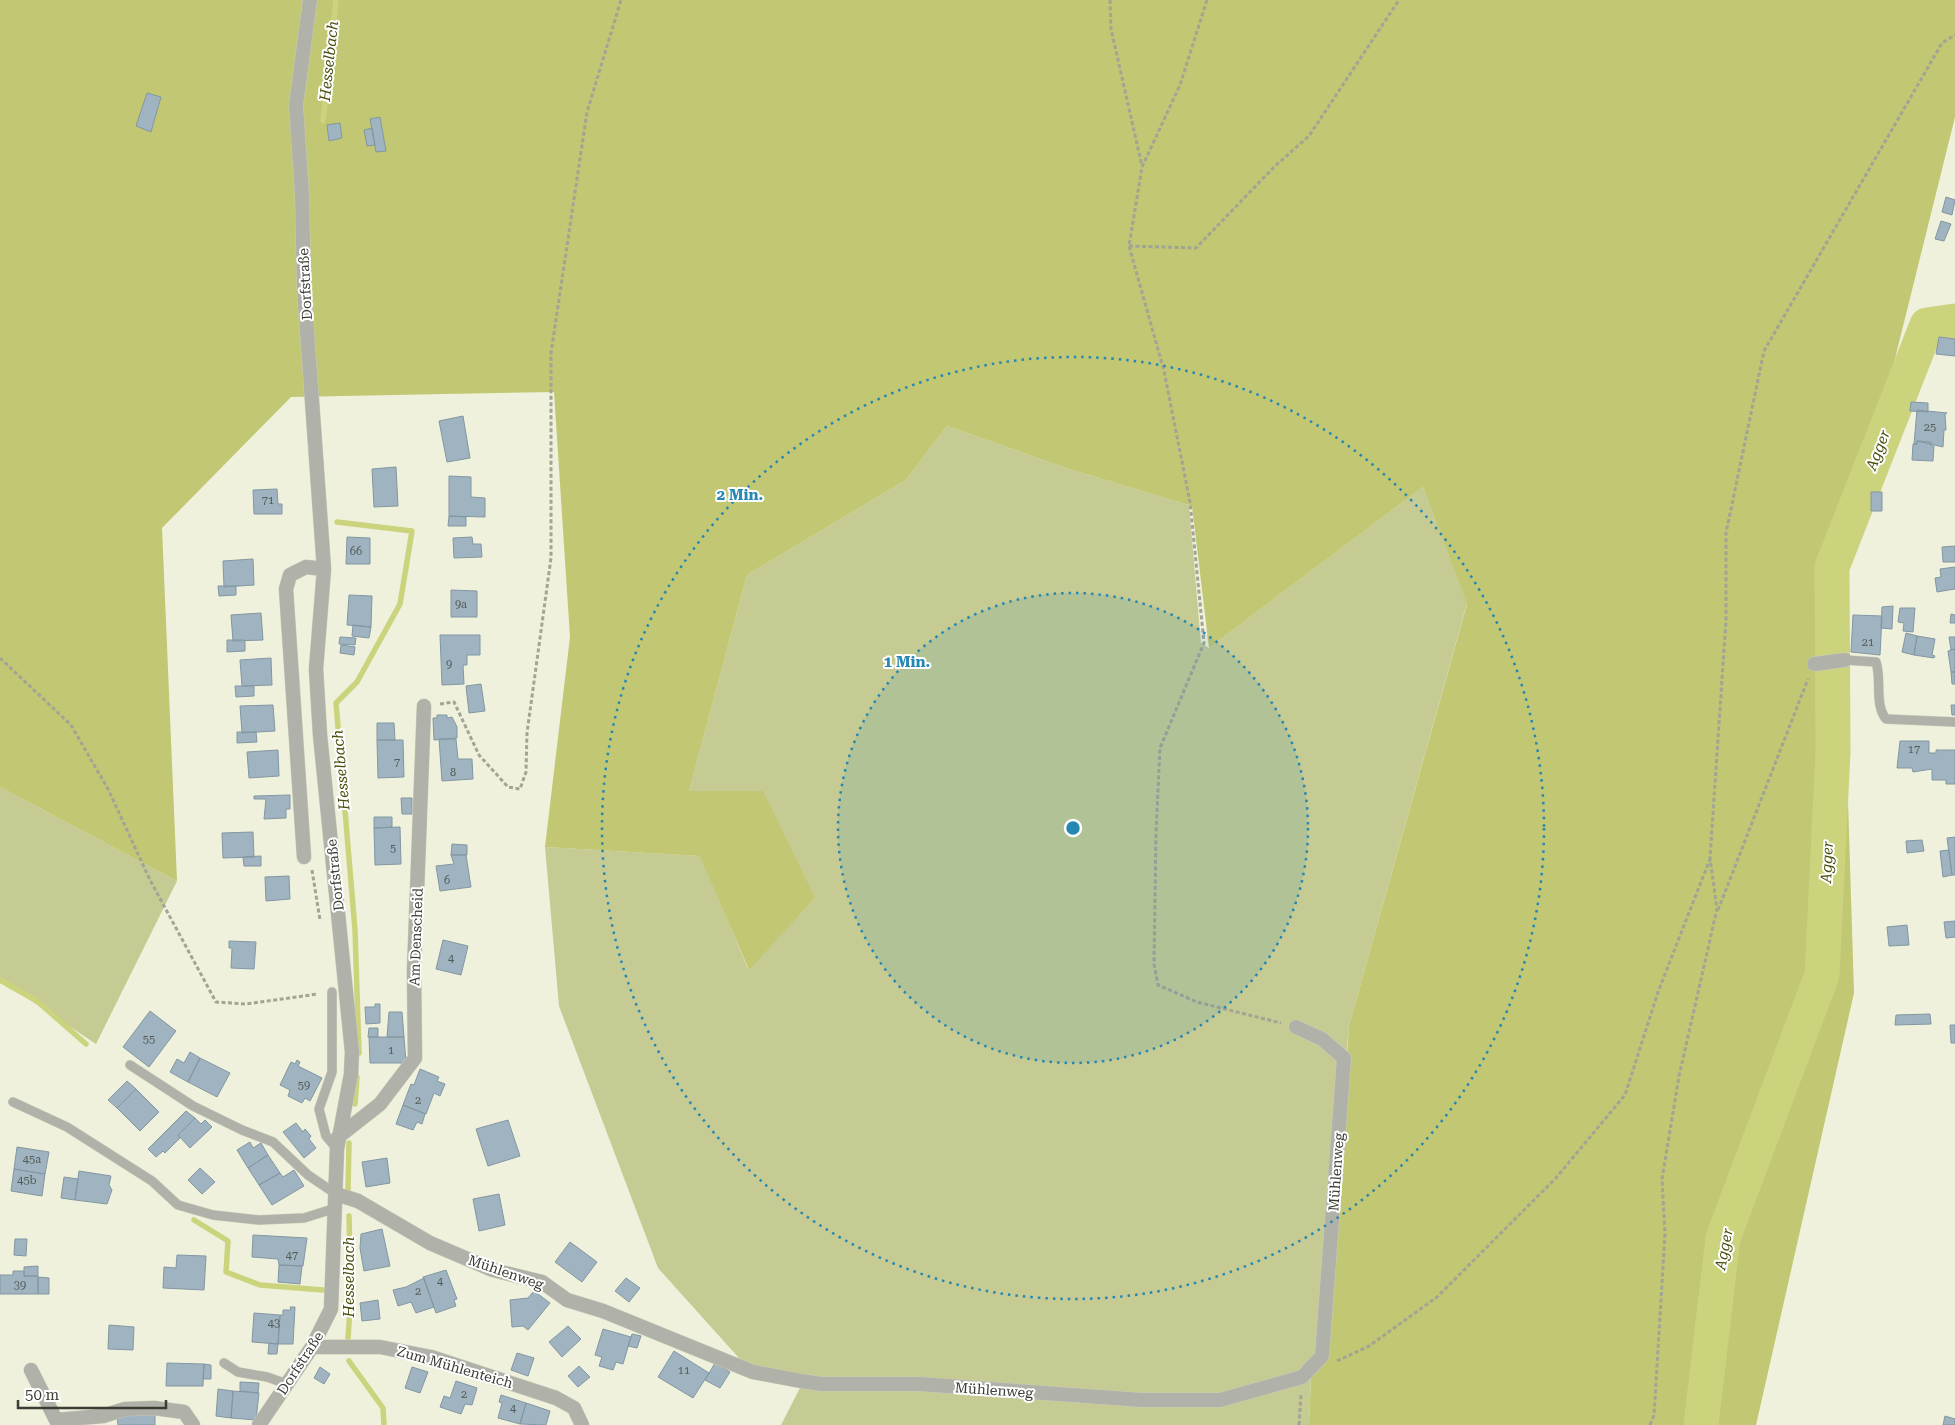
<svg xmlns="http://www.w3.org/2000/svg" width="1955" height="1425" font-family="'Roboto Serif',serif">
<style>
.green{fill:#c5cb93}
.forest{fill:#c1c772}
.lines{fill:none;stroke-linecap:round;stroke-linejoin:round}
.stream{stroke:#ccd37d;stroke-width:5.5}
.river{stroke:#ccd37d;stroke-width:35}
.building{fill:#9fb4c0;stroke:#8297a2}
.service-casing{stroke:#cbcdba;stroke-width:10}
.minor-casing{stroke:#cbcdba;stroke-width:15}
.path{stroke:#a2a494;stroke-width:3;stroke-dasharray:4 2.5;stroke-linecap:butt}
.service{stroke:#b0b1a8;stroke-width:9}
.minor{stroke:#b0b1a8;stroke-width:14}
.ring{fill:none;stroke:#2687b2;stroke-width:2.5;stroke-dasharray:2.5 5}
.labels{text-anchor:middle;stroke-width:4;stroke-linejoin:round;paint-order:stroke}
.number-label{font-size:11px;fill:#545a57}
.street-label{font-size:14px;fill:#3b3c34;stroke:#fff}
.water-label{font-size:15px;font-style:italic;fill:#4a4d0b;stroke:#fff}
.centre{fill:#2687b2;stroke:#fff;stroke-width:2.5}
.ring-label{font-size:15px;text-anchor:middle;font-weight:bold;fill:#2687b2;stroke:#fff;stroke-width:4;stroke-linejoin:round;paint-order:stroke}
</style>
<rect width="100%" height="100%" fill="#eff1dc"/>
<path class="green" d="M947,426l119,42 123,37 12,138 8,5 214,-161 44,116 -118,423 -30,329 -21,21 -78,22 -398,-16 -75,-15 -89,-99 -99,-262 -14,-159 156,9 47,113 67,-71 -126,-107 58,-216 159,-95z
M0,787l177,94 -81,163 -96,-64z
M1311,1376l-2,49h-528l20,-39 116,1 302,16z"/>
<path class="forest" d="M0,0h1955v117l-114,459 13,417 -98,432h-447l2,-49 19,-74 19,-276 118,-422 -44,-117 -214,161 -17,-142 -126,-38 -119,-42 -41,54 -159,95 -58,216h74l52,107 -66,72 -49,-114 -155,-9 25,-210 -16,-245 -263,5 -129,131 15,353 -177,-94z"/>
<g class="lines">
<path class="stream" d="M323,121l13,-121
M337,522l75,9 -12,73 -43,78 -21,21 19,227 4,123
M0,980l37,21 49,43
M355,1104l2,-27
M348,1190l1,-47
M194,1220l34,21 -2,31 34,13 63,5
M348,1338l3,-44 -2,-78
M349,1361l34,47 1,17"/>
<path class="river" d="M1701,1425l22,-187 99,-263 11,-223 -1,-185 95,-242 28,-4"/>
</g>
<path class="building" d="M147,93l14,4 -10,35 -15,-6z
M380,117l6,34 -10,1 -6,-33z
M340,123l2,15 -13,3 -2,-16z
M372,128l3,17 -8,1 -3,-16z
M1946,197l9,3 -3,15 -10,-3z
M1941,221l10,3 -7,17 -9,-2z
M1939,337l16,2v17l-19,-2z
M1911,402l17,1v9l-18,-1z
M1917,410l30,3 -2,1 1,16h-2l-1,17 -26,-6v3h-3z
M463,416l7,42 -23,4 -8,-41z
M1917,441l14,1v4h3l-1,15 -21,-1 1,-16h4z
M396,467l2,39 -24,1 -2,-38z
M449,476l22,1v20l14,1v19l-36,-1z
M277,489l1,15h4v10h-28l-1,-24z
M1871,492h11v19h-11z
M449,516l17,1v9h-18z
M347,537l23,1v26h-24z
M472,537l1,7h8l1,13 -28,1 -1,-20z
M1955,546v16h-12l-1,-15z
M253,559l1,26 -30,2 -1,-26z
M1955,567v22l-18,3 -2,-14 6,-1 -1,-8z
M218,586h18v9l-17,1z
M451,590l26,1v26h-26z
M349,595l23,1 -1,31 -24,-2z
M1893,606l-1,23 -11,-1 1,-21z
M1900,608h15l-2,24 -10,-1 1,-8 -6,-1z
M261,613l2,27 -30,1 -2,-26z
M1951,614l4,1v8h-5z
M1853,615l29,1 -2,39 -29,-3z
M353,625l18,2 -2,11 -17,-2z
M1906,633l11,3 -3,19 -12,-3z
M440,635h40v20h-13v10h-4l1,19 -22,1z
M1917,636l18,3 -3,16 3,1 -1,2 -20,-3z
M340,637l16,1 -1,7 -16,-1z
M1949,637h6v12l-4,1z
M227,640h18v11l-18,1z
M341,645l14,2 -1,8 -14,-2z
M1955,649v23h-4l-3,-21z
M271,658l1,27 -30,1 -2,-26z
M1951,672h4v12h-3z
M481,684l4,27 -16,2 -3,-27z
M235,686h19v10l-18,1z
M273,705l2,26 -33,2 -2,-27z
M1951,705h4v10h-3z
M437,715h10v3l5,-1 5,10v11l-23,2 -1,-22h4z
M377,723h17l1,17h-18z
M237,732h19l1,10 -20,1z
M439,739h17l2,20h14l1,20 -31,2z
M377,740h26l1,37 -26,1z
M1900,741h29v12h7v-3h19v34h-9v-4h-14v-11l-19,3 -1,-4h-15z
M278,750l1,26 -30,2 -2,-26z
M290,795v14h-4v9l-22,1 2,-20h-12v-3z
M401,798h11v16h-10z
M374,817h18v10l-18,1z
M400,827l1,37 -26,1 -1,-37z
M253,832l1,25 -31,1 -1,-25z
M1955,837v38h-3l-5,-37z
M1922,840l2,11 -17,2 -1,-12z
M452,844l15,1v10h-16z
M1949,850l3,25 -9,2 -3,-26z
M451,855h15l5,32 -31,4 -4,-25 18,-2z
M261,856v10h-17l-1,-9z
M289,876l1,23 -24,2 -1,-24z
M1955,921v16l-9,1 -2,-16z
M1907,925l2,20 -20,1 -2,-19z
M443,940l25,6 -7,29 -25,-6z
M229,941l27,1 -2,27 -23,-1 1,-20h-3z
M375,1004h5v19l-14,1 -1,-17h10z
M150,1011l26,20 -27,36 -26,-20z
M389,1012h13l2,25h-17z
M1930,1014l1,10 -36,1 1,-10z
M1950,1025h5v18h-4z
M369,1028h9v9h-10z
M369,1037h35l2,26h-36z
M190,1052l10,6 -12,24 -18,-10 7,-13 7,4z
M200,1058l30,15 -13,24 -29,-15z
M297,1060l3,2 -2,4 24,12 -12,23 -5,-3 -3,5 -14,-7 2,-6 -10,-5 11,-23 4,2z
M420,1069l19,8 -2,4 8,3 -5,12 -6,-3 -8,21 -23,-9 8,-21 3,1z
M127,1081l9,8 -19,19 -9,-8z
M136,1089l23,23 -19,19 -23,-23z
M403,1105l22,9 -3,10 -5,-2 -4,8 -17,-6z
M186,1111l9,7 -17,17 2,3 -15,15 -2,-2 -7,6 -8,-8z
M195,1118l6,6 4,-4 7,7 -22,21 -12,-13z
M508,1120l12,36 -32,10 -12,-37z
M296,1123l7,9 2,-3 6,7 -2,3 7,9 -12,10 -21,-26z
M250,1142l3,6 8,-5 7,12 -20,13 -11,-18z
M17,1147l32,5 -4,22 -31,-5z
M268,1155l12,18 -21,12 -11,-17z
M387,1158l3,25 -24,4 -4,-25z
M200,1168l15,14 -13,12 -14,-14z
M14,1169l31,5 -3,22 -31,-5z
M294,1170l10,16 -32,19 -13,-20 21,-12 3,4z
M79,1171l32,5 -2,9 3,5 -5,14 -32,-4z
M64,1177l14,2 -3,21 -14,-2z
M499,1194l6,31 -26,6 -6,-32z
M382,1229l8,37 -26,5 -4,-23 1,-14z
M253,1235l54,3 -4,28 -24,-1 -1,-6 -26,-2z
M15,1239h12l-1,17 -12,-1z
M570,1242l27,20 -15,20 -27,-20z
M177,1255l29,1 -2,34 -41,-2 1,-21 12,1z
M279,1265l23,1 -2,18 -22,-2z
M38,1266v10h-14v-9z
M446,1270l11,29 -3,1 2,6 -20,7 -13,-36z
M13,1271h11v5h14v18h-38v-19h13z
M38,1277l11,1v16h-11z
M424,1278l10,29 -18,6 -5,-11 -13,4 -5,-16 13,-3z
M626,1278l14,10 -11,14 -14,-11z
M534,1291l16,12 -22,27 -5,-4 -11,1 -2,-27 18,-2z
M378,1300l2,19 -18,2 -2,-18z
M290,1307h5l-2,37h-15l2,-29h3v-5h8z
M254,1313l26,2 -2,29 -26,-2z
M109,1325l25,2 -1,23 -25,-1z
M568,1326l13,13 -19,18 -13,-15z
M603,1329l28,8 -8,27 -7,-2 -3,8 -14,-4 3,-9 -7,-2z
M632,1334l9,2 -4,12 -9,-2z
M269,1343l9,1 -1,10h-9z
M674,1351l35,22 -16,25 -35,-21z
M517,1353l17,5 -6,18 -17,-6z
M167,1363l37,1 -1,22h-37z
M715,1363l15,9 -10,16 -15,-8z
M204,1364l7,1v14h-8z
M579,1366l11,11 -12,10 -10,-11z
M320,1367l10,7 -6,10 -10,-6z
M412,1367l16,5 -8,21 -15,-5z
M456,1381l21,7 -5,17 -7,-1 -4,10 -21,-7 4,-11 6,2z
M240,1382l19,1 -1,10 -18,-2z
M218,1389l15,2 -2,27 -15,-2z
M233,1391l26,2 -3,27 -25,-2z
M501,1395l25,8 -6,21 -22,-6 4,-15 -3,-1z
M526,1403l24,8 -4,14 -26,-1z
M155,1415v10h-37l-1,-9z
M1945,1416l10,3v6h-12z"/>
<g class="lines">
<g class="service-casing">
<path id="service" d="M1845,660l31,2c6,18 -2,42 10,57l69,3
M332,992v80l-13,37 7,27 11,13
M130,1065l63,41 49,24 31,12 35,33 28,19
M13,1102l54,25 85,54 26,24 35,10 46,5 45,-2 32,-10
M224,1363l14,9 29,5 20,7"/>
</g>
<g class="minor-casing">
<path id="minor" d="M1814,664l31,-4
M304,857l-18,-268 4,-14 16,-8 18,2
M338,1137l42,-33 35,-46 -1,-87 10,-265
M336,1194l22,7 72,42 63,27 49,12 25,18 36,11 150,61 48,9 21,3h97l223,16h78l82,-23 20,-21 22,-298 -22,-19 -26,-12
M312,1347h68l51,10 125,41 18,10 8,17
M31,1370l25,50 47,-4 22,-7 29,-1 30,4 9,13
M259,1425l53,-78 19,-38 6,-160 14,-75 1,-22 -32,-317 -4,-66 8,-100 -20,-280 -2,-94 -6,-90 14,-105"/>
</g>
<path class="path" d="M1110,0l1,29 31,137
M1207,0l-27,85 -38,82 -13,79 35,125 26,131 14,141 -44,105 -4,85 -2,131 4,21 39,17 84,21
M1129,246l67,2 78,-81 35,-31 90,-136
M0,658l71,67 37,64 42,91 66,122 30,2 72,-10
M440,704l14,-2 25,53 29,32 12,2 6,-17 1,-39 24,-175v-205l36,-241 34,-112
M312,870l8,50
M1718,910l90,-231
M1337,1361l32,-15 68,-49 119,-119 69,-83 33,-103 52,-133
M1299,1425l2,-31
M1650,1425l4,-10 11,-181 -3,-55 17,-103 38,-167 -7,-51 16,-238v-87l38,-182 178,-308 13,-8"/>
<use href="#service" class="service"/>
<use href="#minor" class="minor"/>
</g>
<circle cx="1073" cy="828" r="235" fill="#2687b2" fill-opacity=".12"/>
<g class="ring">
<circle cx="1073" cy="828" r="235"/>
<circle cx="1073" cy="828" r="471"/>
</g>
<g class="labels">
<g class="number-label">
<text x="1930" y="431">25</text>
<text x="268" y="504">71</text>
<text x="356" y="555">66</text>
<text x="461" y="608">9a</text>
<text x="1868" y="646">21</text>
<text x="449" y="668">9</text>
<text x="1914" y="753">17</text>
<text x="397" y="766">7</text>
<text x="453" y="776">8</text>
<text x="393" y="852">5</text>
<text x="447" y="884">6</text>
<text x="451" y="962">4</text>
<text x="149" y="1043">55</text>
<text x="391" y="1054">1</text>
<text x="304" y="1089">59</text>
<text x="418" y="1104">2</text>
<text x="32" y="1163">45a</text>
<text x="27" y="1184">45b</text>
<text x="292" y="1259">47</text>
<text x="440" y="1285">4</text>
<text x="20" y="1289">39</text>
<text x="418" y="1295">2</text>
<text x="274" y="1327">43</text>
<text x="684" y="1374">11</text>
<text x="464" y="1398">2</text>
<text x="513" y="1412">4</text>
</g>
<g class="street-label">
<text transform="translate(305 284) rotate(-93)" y="5">Dorfstraße</text>
<text transform="translate(335 875) rotate(-96)" y="5">Dorfstraße</text>
<text transform="translate(416 937) rotate(-88)" y="5">Am Denscheid</text>
<text transform="translate(1336 1172) rotate(-86)" y="5">Mühlenweg</text>
<text transform="translate(506 1272) rotate(19)" y="5">Mühlenweg</text>
<text transform="translate(300 1363) rotate(-57)" y="5">Dorfstraße</text>
<text transform="translate(455 1367) rotate(16)" y="5">Zum Mühlenteich</text>
<text transform="translate(994 1390) rotate(4)" y="5">Mühlenweg</text>
</g>
<g class="water-label">
<text transform="translate(329 61) rotate(-84)" y="5">Hesselbach</text>
<text transform="translate(1878 450) rotate(-69)" y="5">Agger</text>
<text transform="translate(341 770) rotate(-95)" y="5">Hesselbach</text>
<text transform="translate(1827 862) rotate(-87)" y="5">Agger</text>
<text transform="translate(1724 1249) rotate(-79)" y="5">Agger</text>
<text transform="translate(349 1277) rotate(-90)" y="5">Hesselbach</text>
</g>
</g>
<circle cx="1073" cy="828" r="8" class="centre"/>
<g class="ring-label">
<text x="740" y="500">2 Min.</text>
<text x="907" y="667">1 Min.</text>
</g>
<path d="M18 1400v8h148v-8" fill="none" stroke="#3b3c34" stroke-width="2.5"/>
<text x="25" y="1400" font-size="15" fill="#3b3c34" stroke="#ffffff" stroke-width="4" paint-order="stroke">50 m</text>
</svg>
